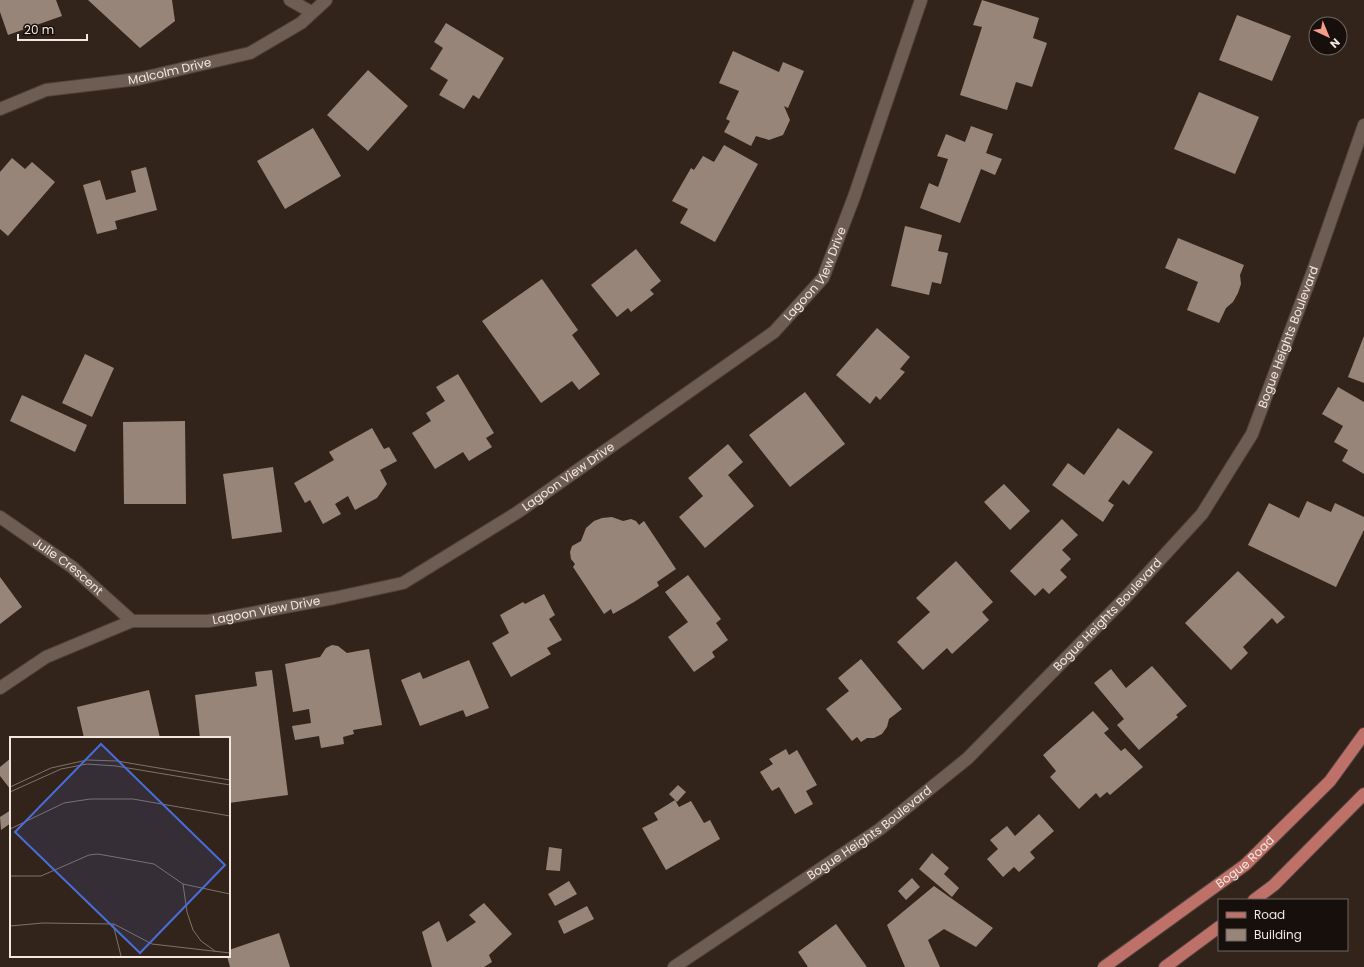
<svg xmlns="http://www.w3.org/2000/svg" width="1364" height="967" font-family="Poppins,sans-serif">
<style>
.building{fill:#978579}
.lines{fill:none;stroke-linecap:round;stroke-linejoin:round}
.street-casing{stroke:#4e413a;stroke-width:14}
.primary-casing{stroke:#4e413a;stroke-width:14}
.street{stroke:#6e5d53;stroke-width:12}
.primary{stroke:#bd7169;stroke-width:12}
.labels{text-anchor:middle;stroke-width:4;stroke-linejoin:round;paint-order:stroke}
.street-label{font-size:12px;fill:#f2e7e1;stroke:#160f0b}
.inset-road{fill:none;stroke:#7f726a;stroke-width:1}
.view{fill:#486dda;fill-opacity:0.15;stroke:#486dda;stroke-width:2}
.inset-edge{fill:none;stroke:#f2e7e1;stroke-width:2}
</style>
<rect width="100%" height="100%" fill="#33241b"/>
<path class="building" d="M0,0h56l6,16 -54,19 -8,-23z
M88,0h84l3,21 -35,27z
M982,0l57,18 -6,20 14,5 -15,44 -16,-5 -9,28 -47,-15 22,-68 -9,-2z
M1237,15l54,21 -19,45 -53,-21z
M446,23l58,35 -25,41 -6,-4 -9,14 -25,-14 9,-15 -18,-11 13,-21 -9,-6z
M733,51l46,21 4,-10 21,9 -16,37 -4,-2 6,14 -7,15 -14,5 -13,-4 -5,10 -27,-14 6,-11 -4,-2 13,-28 -20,-8z
M368,70l40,36 -40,45 -41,-36z
M1199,92l60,25 -24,57 -61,-25z
M971,126l22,8 -7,19 16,6 -7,16 -14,-6 -21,54 -40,-15 9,-25 9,4 10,-28 -11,-3 9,-22 19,8z
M313,128l28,48 -56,33 -28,-48z
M724,145l34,19 -43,78 -35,-19 8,-14 -16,-8 19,-33 3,2 9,-14 11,6z
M12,158l13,11 7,-7 23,20 -47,54 -8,-7v-57z
M146,167l11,43 -42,11 2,8 -20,5 -14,-49 17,-5 6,20 30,-8 -5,-21z
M905,226l37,9 -4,16 10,2 -7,31 -9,-2 -3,13 -38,-9z
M1178,238l66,27 -4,10 1,9 -3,9 -5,9 -7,6 -7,15 -32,-13 11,-28 -33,-14z
M636,249l25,32 -11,9 4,4 -23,18 -3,-4 -11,9 -26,-32z
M542,279l36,51 -6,5 28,39 -21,16 -7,-9 -31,22 -59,-82z
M877,328l33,29 -10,12 5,3 -25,28 -4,-4 -6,8 -34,-29z
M1364,336v47l-16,-6z
M85,354l29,14 -22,49 -30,-14z
M458,374l36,59 -8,5 6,9 -23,14 -6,-9 -28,17 -23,-36 19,-12 -5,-8 19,-12 -9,-14z
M1338,387l26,15v72l-22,-13 6,-11 -14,-8 9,-16 -21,-12z
M805,392l40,52 -55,43 -41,-52z
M22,395l65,30 -12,27 -65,-31z
M185,421l1,83h-62l-1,-82z
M372,428l12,21 5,-2 8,14 -17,9 7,14 -10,14 -22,12 -7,-14 -13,8 6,10 -18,10 -13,-24 -5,3 -11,-20 40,-23 -5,-8z
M1118,428l35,24 -24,33 -6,-5 -15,21 6,4 -11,17 -51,-37 16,-22 16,12z
M728,444l15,18 -15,13 26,31 -49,42 -26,-31 24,-21 -15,-18z
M273,467l9,65 -50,7 -9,-65z
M1004,484l26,27 -20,19 -26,-28z
M1307,501l24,11 4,-9 29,14v13l-28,57 -88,-42 21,-42 30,15z
M612,517l11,4 8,-2 5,2 3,4 5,-4 32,48 -19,13 2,4 -25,16 -21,12 -2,-5 -7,5 -31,-47 2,-3 -4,-5 -1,-7 2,-6 9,-5 5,-13 8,-7 8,-3z
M1062,519l16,16 -16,15 9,9 -11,11 7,7 -18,17 -6,-6 -8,8 -25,-25z
M956,561l37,41 -11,10 7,8 -37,34 -5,-6 -24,22 -26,-28 33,-30 -14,-14z
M1238,571l47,46 -8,7 -5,-6 -29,29 5,6 -17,17 -46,-47z
M688,575l33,44 -5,4 12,17 -16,12 3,5 -21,15 -26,-35 20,-15 -23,-30z
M0,577l22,30 -22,17z
M544,594l11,21 -6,4 13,21 -15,8 4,6 -40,23 -19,-34 17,-10 -9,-18 23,-13 2,2z
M332,645l6,1 9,7 22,-4 13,76 -29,5 1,4 -11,3 1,7 -23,4 -2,-12 -24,4 -3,-14 19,-3 -2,-14 -16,3 -8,-48 35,-7 6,-9z
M861,659l41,50 -13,10 -2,8 -5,7 -8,4h-7l-6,4 -4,-5 -5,4 -26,-32 23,-18 -11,-13z
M469,660l20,48 -23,9 -3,-7 -43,16 -19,-46 19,-8 3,7z
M1152,666l35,40 -11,9 2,2 -39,33 -22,-25 7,-6 -30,-36 17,-14 15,19z
M272,670l16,125 -59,8v-65h-29l-5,-43 62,-9 -2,-14z
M149,690l11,48h-76l-7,-31z
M1093,711l16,18 -5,4 17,18 4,-3 18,19 -33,28 -3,-3 -7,6 -4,-5 -17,16 -29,-32 6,-6 -13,-16z
M786,749l3,6 8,-5 20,35 -11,6 7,13 -18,10 -16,-27 -7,4 -12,-19 13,-8 -4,-5z
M11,758v32l-11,-14v-9z
M678,785l8,7 -9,10 -8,-8z
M675,800l4,7 12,-6 13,22 6,-3 10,19 -54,31 -24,-42 16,-8 -4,-7z
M11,810v13l-10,7 -1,-13z
M1039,814l15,17 -24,21 5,6 -16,14 -5,-5 -11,10 -16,-18 11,-10 -8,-9 17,-14 8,10z
M549,847l13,2 -2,22 -14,-1z
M932,853l17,15 -5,6 15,14 -7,9 -33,-28z
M912,878l8,9 -14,13 -8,-9z
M569,881l8,13 -22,12 -7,-12z
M934,886l59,42 -17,19 -32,-18 -16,11 12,27h-35l-18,-42z
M484,903l28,31 -23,21 3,7 -8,5h-52l-10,-35 17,-11 8,21 29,-20 -7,-7z
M587,906l7,13 -30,15 -6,-13z
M836,924l31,43h-59l-10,-15z
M279,933l11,34h-60l-3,-11h2v-6z"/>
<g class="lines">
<g class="street-casing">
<g id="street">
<path d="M290,0l21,12"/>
<path id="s1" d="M0,109l46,-19 92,-11 112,-26 51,-30 25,-23"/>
<path id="s2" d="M0,517l72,50 60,54"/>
<path id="s3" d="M0,688l46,-31 86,-36h77l125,-23 69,-15 115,-71 256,-180 49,-54 31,-81 67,-197"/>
<path id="s4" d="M674,967l206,-138 88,-71 158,-161 76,-83 50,-80 61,-163 51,-146"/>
</g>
</g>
<g class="primary-casing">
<g id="primary">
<path d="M1254,900l20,-15 90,-91"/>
<path id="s5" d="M1104,967l141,-102 85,-84 34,-47"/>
<path d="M1165,967l54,-40"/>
</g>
</g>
<use href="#street" class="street"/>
<use href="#primary" class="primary"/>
</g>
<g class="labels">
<g class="street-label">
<text dy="4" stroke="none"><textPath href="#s1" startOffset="175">Malcolm Drive</textPath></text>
<text dy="4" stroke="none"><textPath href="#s3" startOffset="944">Lagoon View Drive</textPath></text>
<text dy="4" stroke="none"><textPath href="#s4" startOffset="897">Bogue Heights Boulevard</textPath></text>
<text dy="4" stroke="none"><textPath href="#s3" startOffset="620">Lagoon View Drive</textPath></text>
<text dy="4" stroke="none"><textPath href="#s2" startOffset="84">Julie Crescent</textPath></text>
<text dy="4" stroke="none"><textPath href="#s3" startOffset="284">Lagoon View Drive</textPath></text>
<text dy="4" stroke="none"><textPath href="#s4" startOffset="561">Bogue Heights Boulevard</textPath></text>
<text dy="4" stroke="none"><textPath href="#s4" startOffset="237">Bogue Heights Boulevard</textPath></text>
<text dy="4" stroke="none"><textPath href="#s5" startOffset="176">Bogue Road</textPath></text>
</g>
</g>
<g transform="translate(10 737)">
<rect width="220" height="220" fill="#33241b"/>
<path class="inset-road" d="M0,50l41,-19 36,-8 30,1 113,19M0,55l51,-23 26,-5 29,2 114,19M0,92l54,-26 26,-4h43l97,17M220,104v14M0,139h31l48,-21 9,-1 56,10 29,20 47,10M173,147l4,28 6,18 8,11 14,10M103,187l8,32M0,189l33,-3 71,1 38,20 78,9"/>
<path class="view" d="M91,7l124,121 -85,88 -125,-121z"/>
<rect width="220" height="220" class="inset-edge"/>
</g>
<rect x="1218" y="899" width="130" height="52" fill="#160f0b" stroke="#6e6561"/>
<rect x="1226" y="912" width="20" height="6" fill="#bd7169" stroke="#6e6561"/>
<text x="1254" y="919" font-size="12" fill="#f2e7e1">Road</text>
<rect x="1226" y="929" width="20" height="12" fill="#978579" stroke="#6e6561"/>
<text x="1254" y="939" font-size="12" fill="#f2e7e1">Building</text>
<g transform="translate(1328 36) rotate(136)"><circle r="19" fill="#160f0b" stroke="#6e6561"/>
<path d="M0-3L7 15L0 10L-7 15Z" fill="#f49e88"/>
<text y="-6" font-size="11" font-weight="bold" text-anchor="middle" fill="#f2e7e1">N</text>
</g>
<path d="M18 34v6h69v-6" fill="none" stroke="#f2e7e1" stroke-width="2"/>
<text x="24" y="34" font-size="12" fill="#f2e7e1" stroke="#160f0b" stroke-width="3" paint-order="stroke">20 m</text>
</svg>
